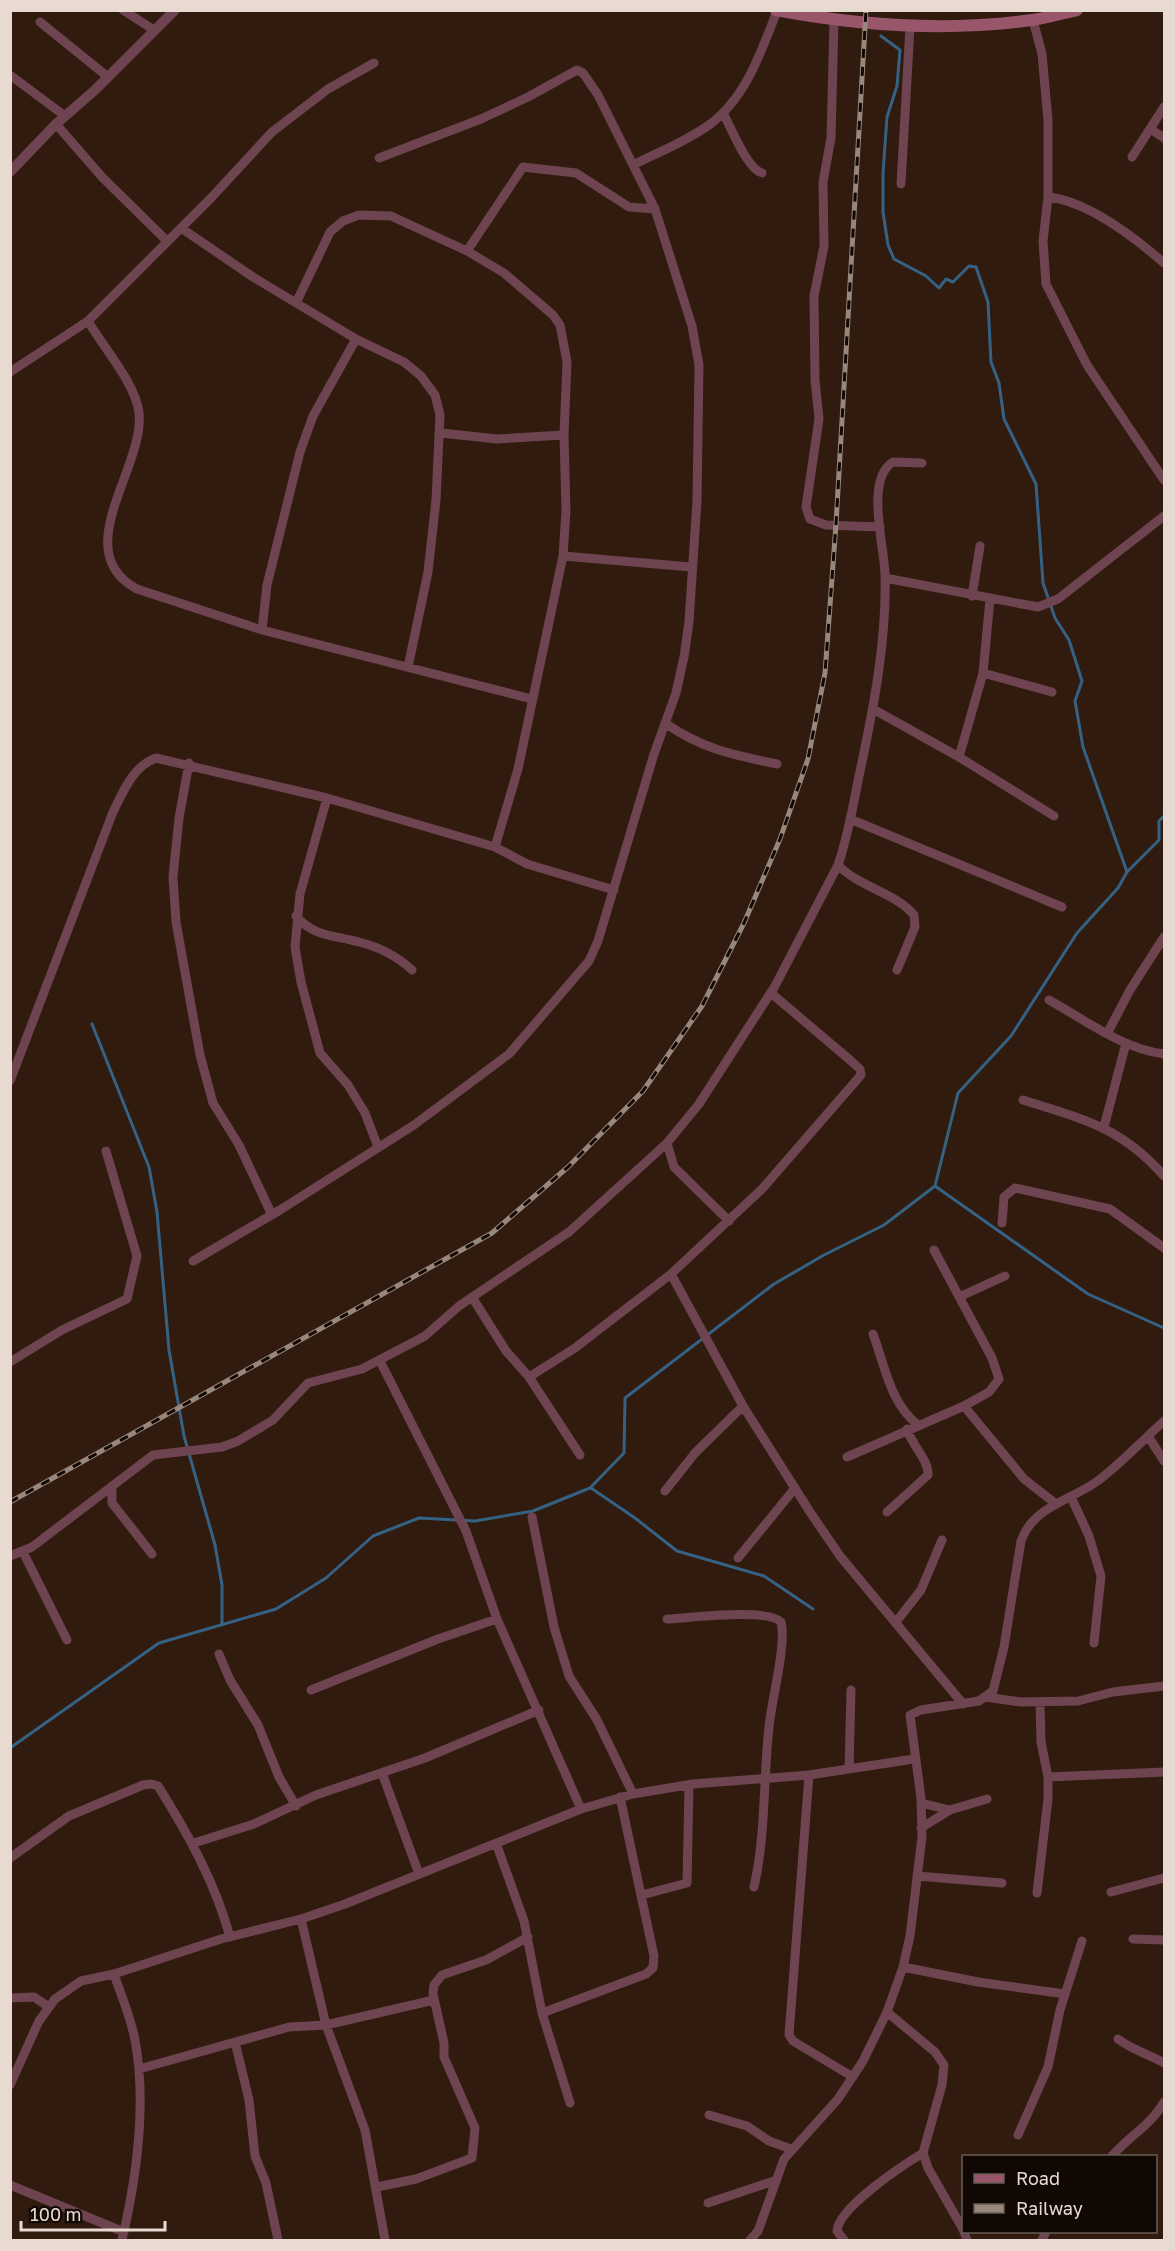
<svg xmlns="http://www.w3.org/2000/svg" width="1175" height="2251" font-family="'Golos Text',sans-serif">
<style>
.lines{fill:none;stroke-linecap:round;stroke-linejoin:round}
.stream{stroke:#356284;stroke-width:3}
.minor{stroke:#6e4450;stroke-width:9}
.tertiary{stroke:#6e4450;stroke-width:10}
.secondary{stroke:#99566a;stroke-width:12}
.rail-casing{stroke:#98877c;stroke-width:5}
.rail{stroke:#110804;stroke-width:3;stroke-dasharray:9;stroke-linecap:butt}
</style>
<rect width="100%" height="100%" fill="#301b0e"/>
<g class="lines">
<path class="stream" d="M881,36l19,14 -3,36 -10,31 -4,56v39l5,33 6,14 32,17 13,12 7,-9 7,3 16,-16 7,1 12,35 3,60 8,21 5,36 32,65 7,99 12,35 14,22 13,41 -7,20 8,46 44,125
M92,1024l57,143 8,45 12,138 15,86 31,109 7,40v40
M935,1186l153,108 76,34
M591,1488l44,30 42,33 87,25 49,33
M10,1748l149,-105 117,-34 50,-31 47,-42 46,-18 56,3 58,-10 57,-23 34,-35 1,-55 149,-114 50,-29 60,-30 51,-39 23,-93 53,-57 66,-103 41,-45 9,-16 32,-32v-19l5,-5"/>
<path class="minor" d="M123,10l31,20
M1033,20l9,34 6,66v77l-5,44 3,43 41,81 77,115
M834,21l-3,117 -8,44 1,64 -10,50 1,84 4,39 -13,88 4,12 16,6 54,2
M40,22l68,55
M10,75l55,41
M723,113c8,14 24,56 39,60
M56,124l46,53 65,64
M1152,130l12,8
M1132,157l32,-50
M635,164c24,-12 52,-23 74,-39 37,-27 52,-73 68,-114
M901,184l9,-157
M1048,197c40,4 86,40 116,66
M181,228l72,49 103,62 48,23 17,14 14,19 5,20 -4,85 -8,72 -20,95
M467,251l56,-84 53,6 53,34 26,2
M296,303l34,-71 13,-11 16,-6 32,1 76,35 37,22 49,42 7,10 7,37 -3,73 2,76 -3,45 -45,213 -23,78
M88,321c15,26 48,63 51,92 6,55 -72,138 -2,176l125,41 270,69
M10,372l78,-51 123,-123 61,-66 56,-43 46,-26
M441,433l56,6 67,-4
M563,556l128,11
M885,578l153,29 20,-8 106,-83
M972,596l8,-50
M262,630l5,-45 33,-133 13,-36 43,-77
M983,673l69,19
M873,709l86,48 95,59
M665,723c37,26 68,32 112,41
M959,757l24,-84 7,-74
M189,763l-10,55 -6,59 3,45 24,133 13,48 26,42 33,70
M327,798l-27,96 -5,53 6,35 19,71 28,32 17,28 13,34
M850,819l212,88
M838,865c21,22 58,28 76,50l1,12 -18,43
M296,916c18,21 38,19 63,26 20,5 38,14 53,28
M1049,1000c36,20 74,49 115,54
M1108,1032l22,-42 34,-53
M10,1081l103,-269c10,-20 20,-46 43,-54l171,40 168,49 32,17 87,26
M1023,1100c60,19 98,27 141,76
M1104,1127l22,-84
M667,1143l7,24 55,54
M1002,1223l2,-26 11,-9 95,21 54,39
M193,1261l87,-51 134,-85 95,-71 80,-93 9,-20 56,-187 22,-61 8,-36 5,-35 8,-121 2,-136 -7,-39 -37,-117 -57,-114 -15,-22 -6,-3 -49,27 -47,22 -102,39
M671,1274l72,132 67,106 30,44 123,148
M472,1297l34,54 23,26 51,78
M959,1297l46,-21
M873,1334c12,32 17,69 45,91
M380,1361l86,170 31,88 84,190
M10,1362l52,-32 65,-31 10,-43 -31,-105
M529,1377l46,-29 96,-74 91,-85 99,-114 -1,-6 -10,-9 -79,-67
M964,1406l60,73 32,25
M1148,1436l16,25
M847,1457l117,-51 25,-14 10,-13 -7,-21 -58,-108
M112,1486v17l40,51
M665,1491l30,-38 48,-47
M1071,1497l18,39 12,40 -7,67
M887,1512l41,-37c1,-15 -17,-31 -21,-46
M532,1517l22,110 15,49 28,44 36,74
M23,1552l44,88
M10,1556l22,-9 121,-92 69,-8 16,-6 35,-21 35,-37 54,-14 63,-33 34,-30 110,-74 98,-89 32,-39 76,-118 63,-121c10,-29 15,-59 21,-89 14,-65 28,-135 26,-202 -1,-30 -20,-95 8,-112l29,1
M738,1558l57,-70
M667,1619c22,-1 101,-11 114,3 6,21 -10,81 -12,105 -6,54 -3,107 -15,160
M896,1622l25,-32 21,-50
M219,1654l11,26 28,45 21,52 17,29
M311,1690l127,-51 59,-20
M985,1697l36,5 57,-1 35,-9 51,-6
M849,1769l2,-79
M382,1773l37,101
M809,1775l-20,260 4,6 60,36
M1048,1777l116,-5
M921,1803l29,7
M921,1828l29,-18 37,-11
M194,1843l60,-19 62,-29 109,-37 114,-48
M496,1843l28,78 18,92 28,90
M10,1858l59,-42 74,-31 8,-1 7,2c30,48 57,96 72,151
M917,1876l85,7
M1111,1892l53,-14
M1037,1893l11,-94v-22l-7,-35 -1,-39
M642,1895l45,-12 2,-98
M301,1919l25,106 39,105 20,110
M1133,1939l31,1
M903,1967l75,15 87,12
M114,1974c7,21 17,44 21,66 12,65 2,136 -13,200
M10,1998l24,-1 15,10
M887,2012l48,40 9,13 -2,20 -19,68 5,15 36,63
M542,2013l104,-39 7,-6 1,-12 -34,-159
M1118,2039c14,11 31,15 46,24
M235,2042l14,58 6,56 11,27 12,57
M139,2069l150,-42 37,-2 108,-25
M10,2085l29,-64 16,-22 26,-18 33,-7 107,-35 80,-20 44,-15 236,-95 52,-15 60,-10 116,-9 105,-16
M709,2115l38,11 22,15 22,8
M1018,2135l30,-68 12,-57 22,-69
M1112,2156c16,-19 40,-32 52,-54
M10,2185l114,47
M377,2187l39,-8 56,-21 3,-30 -31,-71v-14l-11,-49 1,-9 8,-10 44,-15 42,-23
M708,2203l66,-22
M964,2232l3,8
M750,2240l8,-9 26,-72 54,-60 25,-38 24,-49 16,-45 7,-31 12,-99 -1,-39 -11,-83 11,-5 58,-9 14,-10 11,-44 17,-106c13,-36 50,-40 78,-61 23,-18 44,-40 65,-59
M844,2240l-7,-9c1,-23 66,-66 86,-78
M1042,2240l4,-8"/>
<path class="tertiary" d="M10,172l46,-48 39,-34 80,-80"/>
<path class="secondary" d="M776,10c85,16 170,22 256,10 15,-2 30,-7 45,-10"/>
<g class="rail-casing">
<path id="rail" d="M10,1502l482,-269 76,-66 75,-76 59,-85 42,-83 36,-84 28,-80 17,-86 11,-149 30,-514"/>
</g>
<use href="#rail" class="rail"/>
</g>
<rect width="1175" height="2251" fill="none" stroke="#e8dad1" stroke-width="24"/>
<rect x="962" y="2155" width="195" height="78" fill="#110804" stroke="#675c56" stroke-width="1.5"/>
<rect x="974" y="2174" width="30" height="9" fill="#99566a" stroke="#675c56" stroke-width="1.5"/>
<text x="1016" y="2185" font-size="18" fill="#e8dad1">Road</text>
<rect x="974" y="2204" width="30" height="9" fill="#98877c" stroke="#675c56" stroke-width="1.5"/>
<text x="1016" y="2215" font-size="18" fill="#e8dad1">Railway</text>
<path d="M21 2221v9h144v-9" fill="none" stroke="#e8dad1" stroke-width="3"/>
<text x="30" y="2221" font-size="18" fill="#e8dad1" stroke="#110804" stroke-width="4.5" paint-order="stroke">100 m</text>
</svg>
